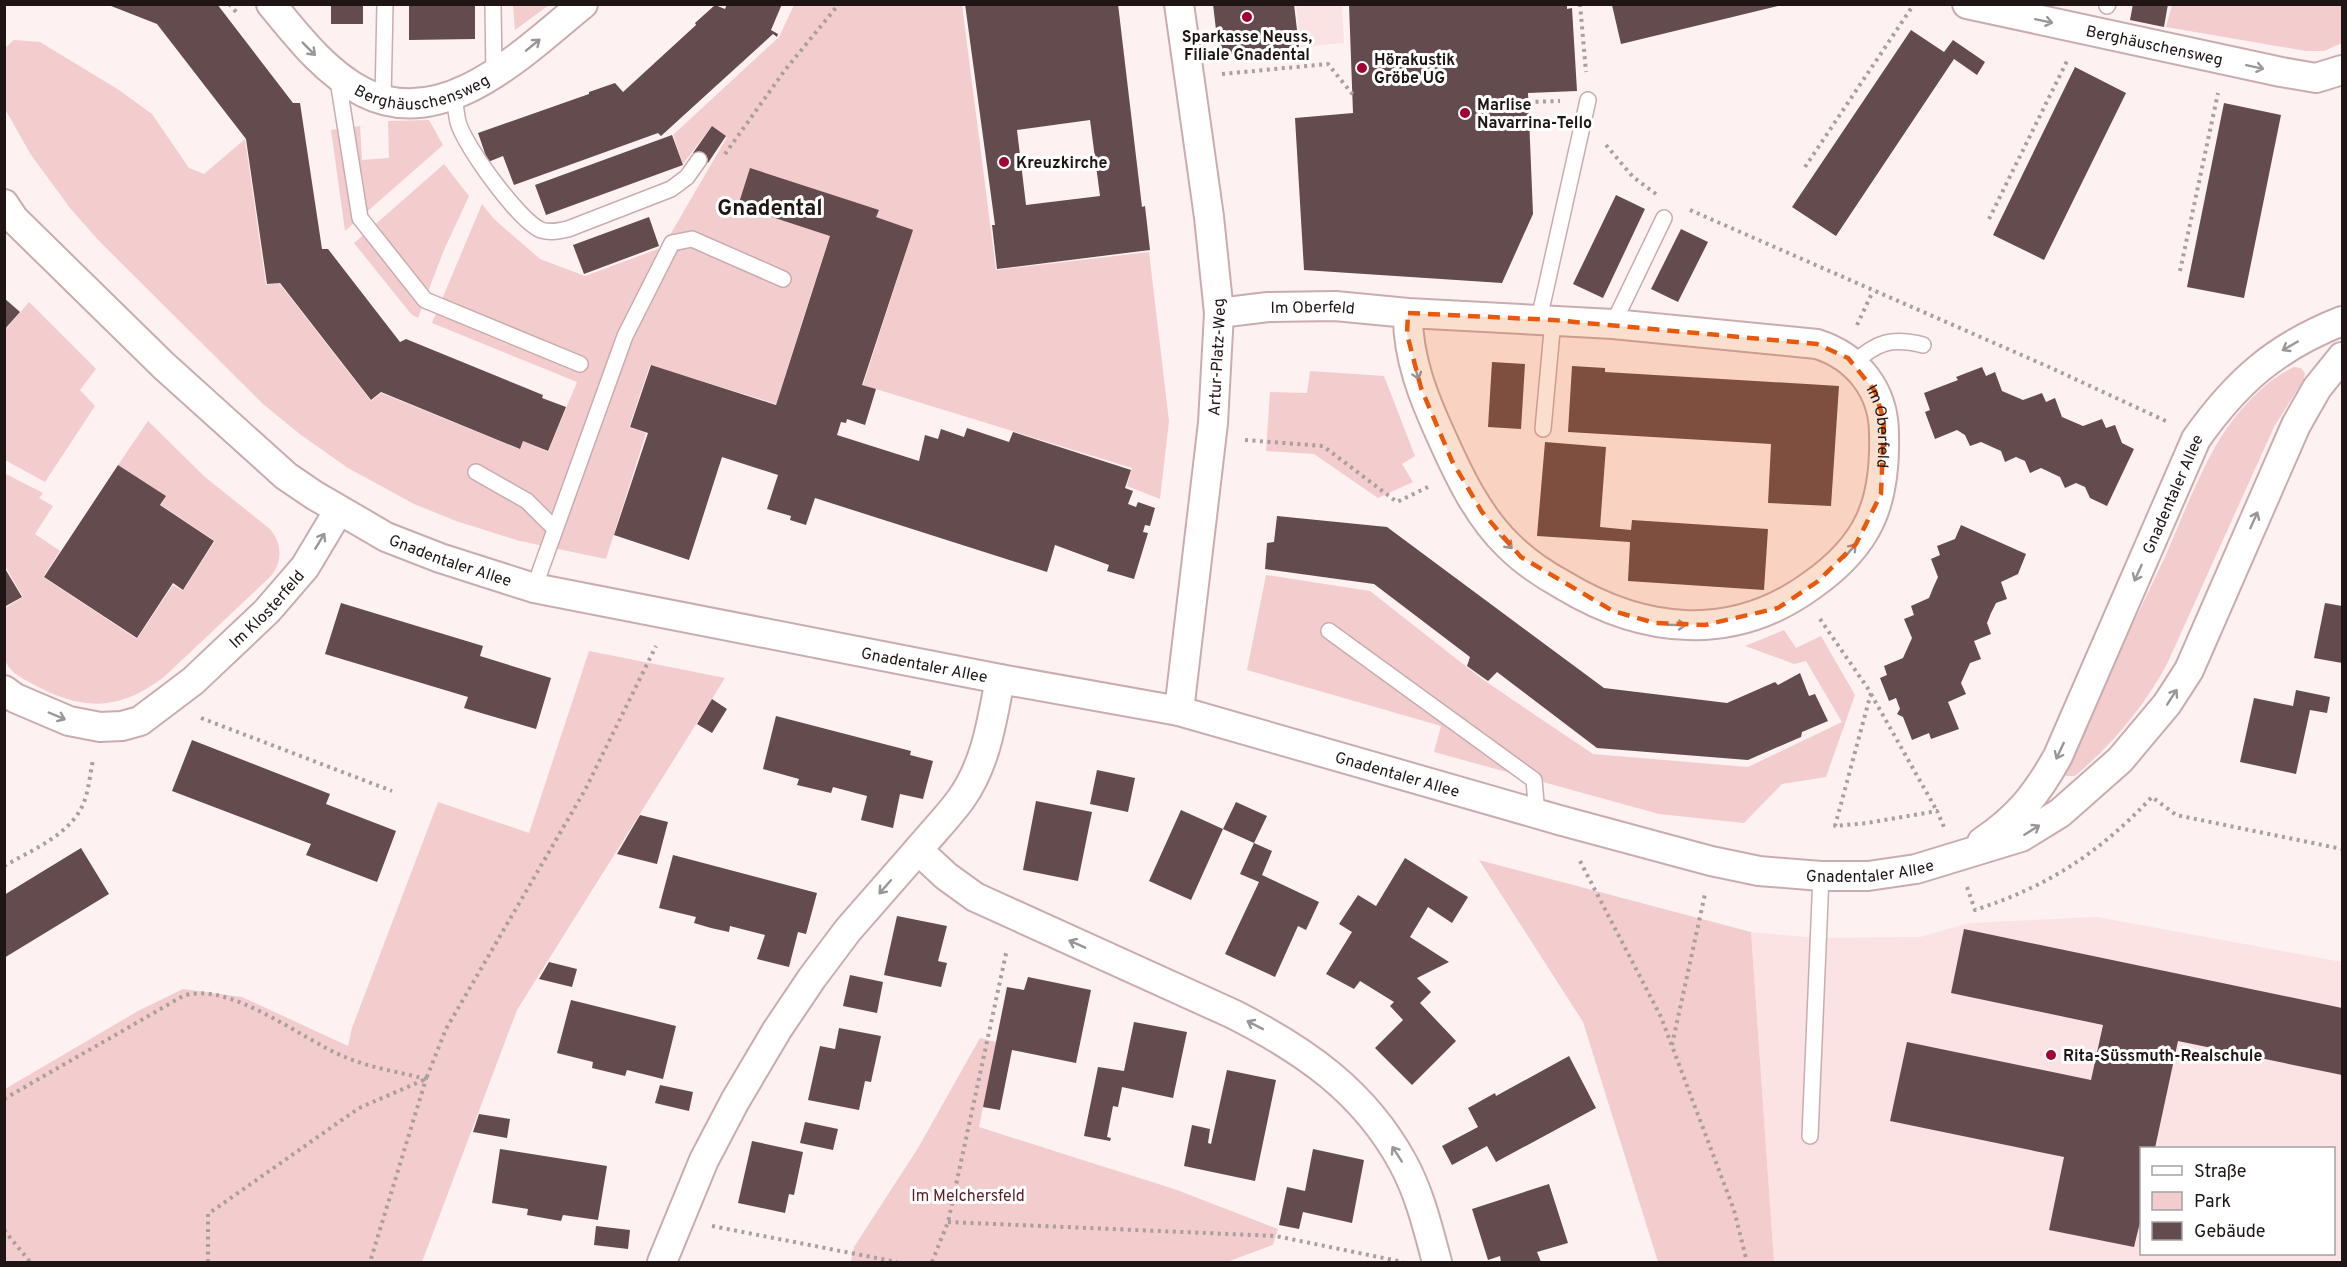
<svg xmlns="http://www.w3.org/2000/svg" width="2347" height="1267" font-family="Overpass,sans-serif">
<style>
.built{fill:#fbe2e3;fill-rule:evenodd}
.green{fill:#f3ccce}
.building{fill:#644b4d;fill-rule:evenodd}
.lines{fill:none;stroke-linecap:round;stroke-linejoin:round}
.lane-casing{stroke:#caacae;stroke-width:18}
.street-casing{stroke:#caacae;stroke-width:32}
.path{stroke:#aa9e9e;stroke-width:4;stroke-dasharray:3 4.5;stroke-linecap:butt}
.lane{stroke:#fff;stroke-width:15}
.street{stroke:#fff;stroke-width:28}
.oneway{stroke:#9a9696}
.marked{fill:#e8590c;fill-opacity:0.2;stroke:#e8590c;stroke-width:4.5;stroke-dasharray:12 8;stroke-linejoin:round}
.poi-dot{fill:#a20337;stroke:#fff;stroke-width:2}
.labels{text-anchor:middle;stroke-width:6;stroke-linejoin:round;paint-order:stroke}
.poi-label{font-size:16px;font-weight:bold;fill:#1f1515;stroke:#fff;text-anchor:start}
.street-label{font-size:16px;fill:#1f1515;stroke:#fff}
.park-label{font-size:16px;fill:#5a1e28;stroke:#fff}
.district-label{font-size:22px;font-weight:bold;fill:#1f1515;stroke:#fff}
</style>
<rect width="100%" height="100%" fill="#fef1f1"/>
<path class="built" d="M1296,5h46l2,38 -43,4z
M2097,917l245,45v300h-568l-23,-330 66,6 103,-1 49,-14zM2142,1148h192v106h-192z"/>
<path class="green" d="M513,5v-1l36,1 -34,25z
M794,5h168l34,265 153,-18 20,169 -9,78 -33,-13 5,-18 -269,-83 40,-124 -74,-23 -53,166 -126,-39 -21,62 17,6 -40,126 -86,-18 -64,-20 -42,-17 -66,-36 -47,-33 -38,-31 -164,-163 -29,-33 -39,-53 -26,-46 -1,-60 10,-9 26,2 79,48 33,24 37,54 15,6 41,-35 21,146 13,-2 92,118 10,-8 138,56 4,-8 25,11 29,-70 -145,-59 50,-119 12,15 46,40 45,17 78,-29 64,-110 -15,-11 -29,38 -10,-29 106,-98z
M2172,5h170v38l-18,8h-18l-140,-24z
M429,120l14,25 -98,86 -14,-101 29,-4 2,34 27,-2 -1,-37z
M444,164l25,32 -25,54 -26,68 -7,-4 -57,-71z
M29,302l67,67 -16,21 15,16 -50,76 -40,-22v-130z
M2294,367l7,1 4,5 -1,6 -30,48 -107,237c-24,44 -54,80 -92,112h-10l-3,-8c34,-69 69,-139 102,-209 19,-42 41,-104 69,-139 16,-21 37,-42 61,-53z
M1310,371l74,5 31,80 -13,8 11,18 -35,16 -64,-44 -48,-3 4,-59 37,1z
M148,421l57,56 65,52c12,14 13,32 1,47l-107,101c-46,35 -83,34 -133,6 -10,-5 -23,-12 -26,-24 -3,-11 0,-39 0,-51l18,-11 -18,-31 -1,-93 39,20 -4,5 14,8 -18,28 25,17 -17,26 94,62 36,-54 10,6 32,-50 -54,-36 5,-9 -48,-31z
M1266,575l104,16 112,88 111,75 155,13 94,-45 -36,-61 -12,3 -49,-18 39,-16 12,18 25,-12 34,59 -29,82 -44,7 -38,39 -85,-9 -225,-62 7,-26 -194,-56z
M589,651l136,27 -208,332 -95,252h-417v-173l133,-78 45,-22 59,8 106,49 4,-18 86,-226 91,31z
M1479,860l272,72 23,330h-116l-75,-240z
M980,1038l16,4 -17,85 198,63 101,39 -5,16 -46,17h-367l-9,-1 3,-14 64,-99z"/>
<path class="building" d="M106,4h111l76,99h7l22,146h6l72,93 6,-3 137,56 -1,3 24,9 -18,44 -25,-10 -3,8 -139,-57 -10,8 -91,-117 -13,1 -21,-145 -89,-115z
M331,4h32v20h-32z
M409,4h66v35l-66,1z
M727,4h55l-11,26 7,4 -1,3 -4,-3 -112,102 -3,-3 -144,52 -11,-29 -15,6 -10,-29 111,-39v-2l26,-9 8,9 73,-67 -1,-2 20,-18 10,4z
M965,4h153l24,203 3,-1 5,44 -153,19 -5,-44h3zM1090,120l10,76 -74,9 -9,-75z
M1213,4h81l5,43 -80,9z
M1349,4h218v5l5,-1 5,83 -49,2 5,121 -31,69 -198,-13 -9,-152 58,-5z
M2133,4h35l-4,23 -34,-7z
M1612,5h170l-161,39z
M1911,30l33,22 9,-12 32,22 -8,13 -23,-16 -118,177 -44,-29z
M2075,67l51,26 -82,167 -51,-25z
M2224,103l57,12 -37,183 -57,-11z
M712,126l14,10 -18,27 -15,-10z
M672,135l11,30 -137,50 -11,-30z
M750,168l129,42 -3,7 37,13 -51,155 14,4 -11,36 -18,-6 -1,4 -5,-1 -4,13 82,26 6,-26 13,4 3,-10 23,8 3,-9 42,14 4,-10 118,38 -6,18 8,3 -5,13 8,3 2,-5 17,6 -5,18 -5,-1 -2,7 5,1 -14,46 -27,-8 2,-6 -54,-20 -8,27 -232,-74 -9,27 -16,-5 1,-4 -24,-7 11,-34 -56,-18 -33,103 -75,-25 34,-102 -18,-6 21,-62 125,40 54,-169 -92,-30z
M1616,195l29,14 -42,89 -30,-14z
M649,217l10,29 -75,28 -11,-29z
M1681,229l27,13 -30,60 -27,-13z
M4,298l16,14 -16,18z
M1492,362l33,2 -4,65 -33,-2z
M1572,366l33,2v4l234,14 -8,120 -63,-3 3,-59 -203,-12z
M1982,367l4,9 9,-4 7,19 21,9 19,-7 4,9 9,-4 7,19 21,9 19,-7 4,9 9,-3 7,18 12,6 -27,57 -17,-8 -5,-11 -9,-4 -11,5 -5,-11 -19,-9 -11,5 -5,-12 -9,-4 -11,5 -4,-11 -20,-9 -11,4 -5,-11 -8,-5 -22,9 -10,-27 5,-2 -6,-17 34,-13 -2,-3z
M1545,442l61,5 -6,80 31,3 1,-10 136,9 -4,61 -136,-9 2,-39 -93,-6z
M118,465l48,31 -6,9 54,36 -31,49 -10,-7 -36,55 -93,-61z
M1277,516l110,11 217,161 123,15 48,-21 3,3 22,-12 9,23 6,-2 13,27 -26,11 -1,5 -53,23 -151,-12 -100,-76 -9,9 -21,-15 3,-9 -96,-73 -109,-15 2,-26 7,-1z
M1961,525l65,29 -8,20 -17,8 6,17 -11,4 -5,10 -4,10 4,11 -17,7 7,18 -11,4 -9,20 5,11 -18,8 11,27 -28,10 -2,-6 -17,7 -9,-23 -6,-3 3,-5 -4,-11 -7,3 -9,-23 7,-3 -3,-9 19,-8 9,-20 -8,-19 10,-4 -3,-9 18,-8 4,-10 5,-11 -7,-18 9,-4 -3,-9 18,-7z
M4,567l18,30 -18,10z
M341,603l142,43 -3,10 71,22 -15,51 -72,-21 4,-11 -143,-43z
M2325,603l17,3v57l-28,-5z
M2296,690l34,7 -3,16 -17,-3 -14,64 -56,-12 14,-64 39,8z
M712,699l15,10 -15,24 -15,-9z
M776,716l135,35 -1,4 23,6 -10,38 -23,-5 -7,34 -32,-8 6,-24 -34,-9 -2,6 -34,-8 2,-6 -36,-10z
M192,740l138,54 -4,10 70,27 -19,51 -71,-27 5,-11 -139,-53z
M1097,770l38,8 -7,34 -38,-8z
M1036,801l56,11 -14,69 -55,-11z
M1236,802l31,14 -13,27 -31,-14 -32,71 -42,-19 32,-71 42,19z
M640,815l28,7 -11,42 -40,-10z
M1254,843l18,8 -10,24 57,27 -13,28 -8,-4 -23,51 -50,-23 34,-72 -19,-8z
M81,848l28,46 -105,64v-63z
M673,855l144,38 -11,41 -8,-2 -9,35 -32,-8 8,-24 -35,-9 -1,6 -18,-4 -17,-5 2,-6 -37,-9z
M1405,858l63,39 -16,26 -24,-16 -18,30 39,25 -32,16 14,14 -11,11 36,38 -44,44 -37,-37 28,-28 -13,-14 4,-4 -34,-21 -6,8 -28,-15 26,-42 -13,-8 19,-29 18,11z
M897,916l50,10 -9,35 9,2 -6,24 -57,-12z
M1964,929l378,79v67l-164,-34 -23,107h-13v66l-8,33 -85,-17 15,-73 -174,-36 17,-79 184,38 12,-55 -152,-32z
M549,962l28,7 -5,18 -33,-8z
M850,975l33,7 -6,31 -34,-7z
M1028,977l63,13 -15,73 -64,-13 -12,60 -17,-3 24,-120 17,3z
M571,1000l105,26 -13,53 -36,-9 -2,6 -33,-8 1,-6 -36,-9z
M1134,1022l53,10 -14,66 -51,-11 -4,20 -5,-1 -6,31 4,1 -1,3 -26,-5 14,-69 26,4z
M839,1028l42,8 -10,46 -6,-1 -6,29 -51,-10 12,-54 15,3z
M1569,1056l27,52 -100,54 -9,-16 -35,19 -10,-19 36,-19 -10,-19 27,-15 1,3z
M1227,1070l49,10 -21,101 -71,-15 8,-41 18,4 -2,14 3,1z
M660,1085l33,7 -4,19 -34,-8z
M479,1114l31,5 -3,19 -34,-6z
M805,1122l33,7 -5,21 -33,-7z
M752,1141l51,11 -9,43 -5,-1 -4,19 -47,-10z
M500,1149l107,17 -9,54 -35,-5 -2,6 -34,-6 1,-6 -36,-6z
M1313,1149l51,11 -12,63 -49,-11 -4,17 -20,-4 8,-38 18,4z
M1549,1184l19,59 -31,9 4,10h-40l-1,-6 -12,4 -16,-51z
M596,1226l34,4 -2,19 -34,-4z"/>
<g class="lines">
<g class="lane-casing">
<path id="lane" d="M493,4l1,71
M2107,6l1,-2
M337,74l23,144 65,82 155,64
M454,94c1,9 2,19 4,28 6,23 61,99 83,108 9,3 18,1 27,-1l103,-40 16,-12 12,-17
M383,101l2,-97
M1539,319l49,-219
M1613,324l51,-106
M1853,364c23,-22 39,-27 70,-19
M1543,429l10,-109
M476,472l51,29 28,28
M534,588l91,-252 47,-93 20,-4 91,40
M1329,631l205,149 3,34
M1810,1136l11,-260"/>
</g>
<g class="street-casing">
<g id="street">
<path id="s1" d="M271,4c27,33 55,69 92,88 81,42 162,-41 220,-88"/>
<path id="s2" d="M1967,4l314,68 35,6 26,-8"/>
<path id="s3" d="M4,204l10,15 150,147 122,110 28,19 72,42 54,21 94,30 466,91 179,32 380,109 152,41 48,10 62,5h47l48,-7 105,-32 39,-24 60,-53 47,-56 22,-34 107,-245 21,-37 25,-31"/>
<path id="s4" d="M1219,313l49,-6 67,-1 73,7 205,11 204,20c41,13 67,47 67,90 2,69 -15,111 -72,151 -79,58 -168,49 -249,0 -20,-11 -39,-24 -55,-40 -30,-29 -49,-69 -66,-107 -18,-39 -35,-81 -34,-125"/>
<path id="s5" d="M4,690l11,8 54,23 31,6 22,-1 18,-5 53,-40 74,-70 38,-44 34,-57"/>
<path id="s6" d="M1179,711l34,-288 6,-110 -10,-96 -30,-213"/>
<path id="s7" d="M1982,842c36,-24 55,-48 76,-86l138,-317c41,-58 80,-92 146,-118"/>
<path d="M918,850c14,-17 30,-33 43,-51 25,-35 31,-78 39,-120"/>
<path d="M662,1262l42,-102 31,-59 42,-71 35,-52 36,-48 70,-80 28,26 29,21 258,117c71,36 131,77 170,149 17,31 25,66 34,99"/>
</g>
</g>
<path class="path" d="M229,4l9,10
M1580,4l6,68
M1222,74l106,-10 26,32
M1528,102l32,-1
M1606,145l27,32 23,17
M725,154l60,-84 54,-66
M1805,167l109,-163
M1690,210l359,157 119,55
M1989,219l78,-158
M2180,271l38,-178
M1857,325l16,-34
M1245,440l78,6 74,56 31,-15
M1820,619l51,74 -36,133 32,-3 70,-12 7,16
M1871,694l66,117
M201,718l191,73
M1580,861l81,156 73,193 13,52
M4,866c28,-16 68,-32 80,-64 5,-13 6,-28 9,-42
M1967,887l8,23c74,-24 124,-57 177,-113l24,18 166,34
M1672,1045l33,-151
M4,1099l179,-103c47,-16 119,44 162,61 25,11 55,15 81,22l-56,183
M948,1222l328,14 127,26
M712,1226l185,36
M4,1230l26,32
M208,1262v-48l151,-106 67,-29 20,-50 139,-239 71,-144
M932,1262l16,-40 59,-273"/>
<use href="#lane" class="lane"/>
<use href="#street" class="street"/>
</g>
<defs><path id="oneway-shaft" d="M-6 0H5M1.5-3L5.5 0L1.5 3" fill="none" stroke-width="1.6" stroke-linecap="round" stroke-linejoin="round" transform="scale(1.5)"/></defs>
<g class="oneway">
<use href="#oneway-shaft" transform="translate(2044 21) rotate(12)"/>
<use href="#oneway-shaft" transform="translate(533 45) rotate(-39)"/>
<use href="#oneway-shaft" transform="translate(309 49) rotate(45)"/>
<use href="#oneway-shaft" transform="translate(2255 67) rotate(12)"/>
<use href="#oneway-shaft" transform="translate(2290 346) rotate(150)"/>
<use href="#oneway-shaft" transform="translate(1416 371) rotate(73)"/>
<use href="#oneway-shaft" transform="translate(2254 520) rotate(-66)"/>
<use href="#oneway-shaft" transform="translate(320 541) rotate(-59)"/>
<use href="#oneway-shaft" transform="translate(1506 542) rotate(47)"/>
<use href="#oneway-shaft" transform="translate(1850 551) rotate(-49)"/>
<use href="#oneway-shaft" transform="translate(2138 573) rotate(114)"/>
<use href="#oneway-shaft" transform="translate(1677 625) rotate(2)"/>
<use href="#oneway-shaft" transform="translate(2172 697) rotate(-57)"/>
<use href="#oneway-shaft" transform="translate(57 716) rotate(23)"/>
<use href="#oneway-shaft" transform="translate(2060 751) rotate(115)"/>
<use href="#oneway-shaft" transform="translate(2032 830) rotate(-32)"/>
<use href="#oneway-shaft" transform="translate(885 887) rotate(131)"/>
<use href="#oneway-shaft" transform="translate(1077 944) rotate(-156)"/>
<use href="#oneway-shaft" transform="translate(1255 1025) rotate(-153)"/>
<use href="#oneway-shaft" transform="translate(1397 1154) rotate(-123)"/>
</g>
<path class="marked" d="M1408,313l145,7 264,24 31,14 27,33 9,30 -3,73 -25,50 -39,38 -39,26 -73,17 -50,-2 -42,-12 -92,-54 -39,-45 -30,-51 -31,-73 -14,-54z"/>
<g class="poi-dot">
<circle cx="1247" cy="17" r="6"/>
<circle cx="1362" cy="68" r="6"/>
<circle cx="1465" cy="113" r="6"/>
<circle cx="1004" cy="162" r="6"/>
<circle cx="2051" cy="1055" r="6"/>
</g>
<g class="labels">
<g class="poi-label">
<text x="1247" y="42" text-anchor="middle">Sparkasse Neuss,<tspan x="1247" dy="18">Filiale Gnadental</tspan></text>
<text x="1374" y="65">Hörakustik<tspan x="1374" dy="18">Gröbe UG</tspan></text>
<text x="1477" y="110">Marlise<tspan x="1477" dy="18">Navarrina-Tello</tspan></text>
<text x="1016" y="168">Kreuzkirche</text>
<text x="2063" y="1061">Rita-Süssmuth-Realschule</text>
</g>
<g class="street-label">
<text dy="6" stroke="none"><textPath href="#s2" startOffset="192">Berghäuschensweg</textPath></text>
<text dy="6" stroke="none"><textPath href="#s1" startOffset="190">Berghäuschensweg</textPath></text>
<text dy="6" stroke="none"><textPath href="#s4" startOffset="94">Im Oberfeld</textPath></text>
<text dy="6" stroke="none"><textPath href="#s6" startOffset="356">Artur-Platz-Weg</textPath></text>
<text dy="6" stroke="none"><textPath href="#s4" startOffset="712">Im Oberfeld</textPath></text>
<text dy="6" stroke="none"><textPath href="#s7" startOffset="402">Gnadentaler Allee</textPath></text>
<text dy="6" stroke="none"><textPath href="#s3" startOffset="578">Gnadentaler Allee</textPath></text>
<text dy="6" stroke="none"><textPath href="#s5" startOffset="314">Im Klosterfeld</textPath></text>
<text dy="6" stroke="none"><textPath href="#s3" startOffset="1064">Gnadentaler Allee</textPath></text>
<text dy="6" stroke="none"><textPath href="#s3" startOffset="1550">Gnadentaler Allee</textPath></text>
<text dy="6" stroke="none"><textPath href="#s3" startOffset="2036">Gnadentaler Allee</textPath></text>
</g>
<g class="park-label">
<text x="968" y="1201">Im Melchersfeld</text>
</g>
<g class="district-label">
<text x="770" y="215">Gnadental</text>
</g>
</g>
<rect width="2347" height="1267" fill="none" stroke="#1f1515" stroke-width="12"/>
<rect x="2140" y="1147" width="195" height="108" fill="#ffffff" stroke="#a5a1a1" stroke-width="1.5"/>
<rect x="2152" y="1166" width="30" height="9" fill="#ffffff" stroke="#a5a1a1" stroke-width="1.5"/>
<text x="2194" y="1177" font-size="18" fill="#1f1515">Straße</text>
<rect x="2152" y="1192" width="30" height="18" fill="#f3ccce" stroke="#a5a1a1" stroke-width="1.5"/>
<text x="2194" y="1207" font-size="18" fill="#1f1515">Park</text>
<rect x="2152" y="1222" width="30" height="18" fill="#644b4d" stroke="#a5a1a1" stroke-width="1.5"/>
<text x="2194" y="1237" font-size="18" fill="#1f1515">Gebäude</text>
</svg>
